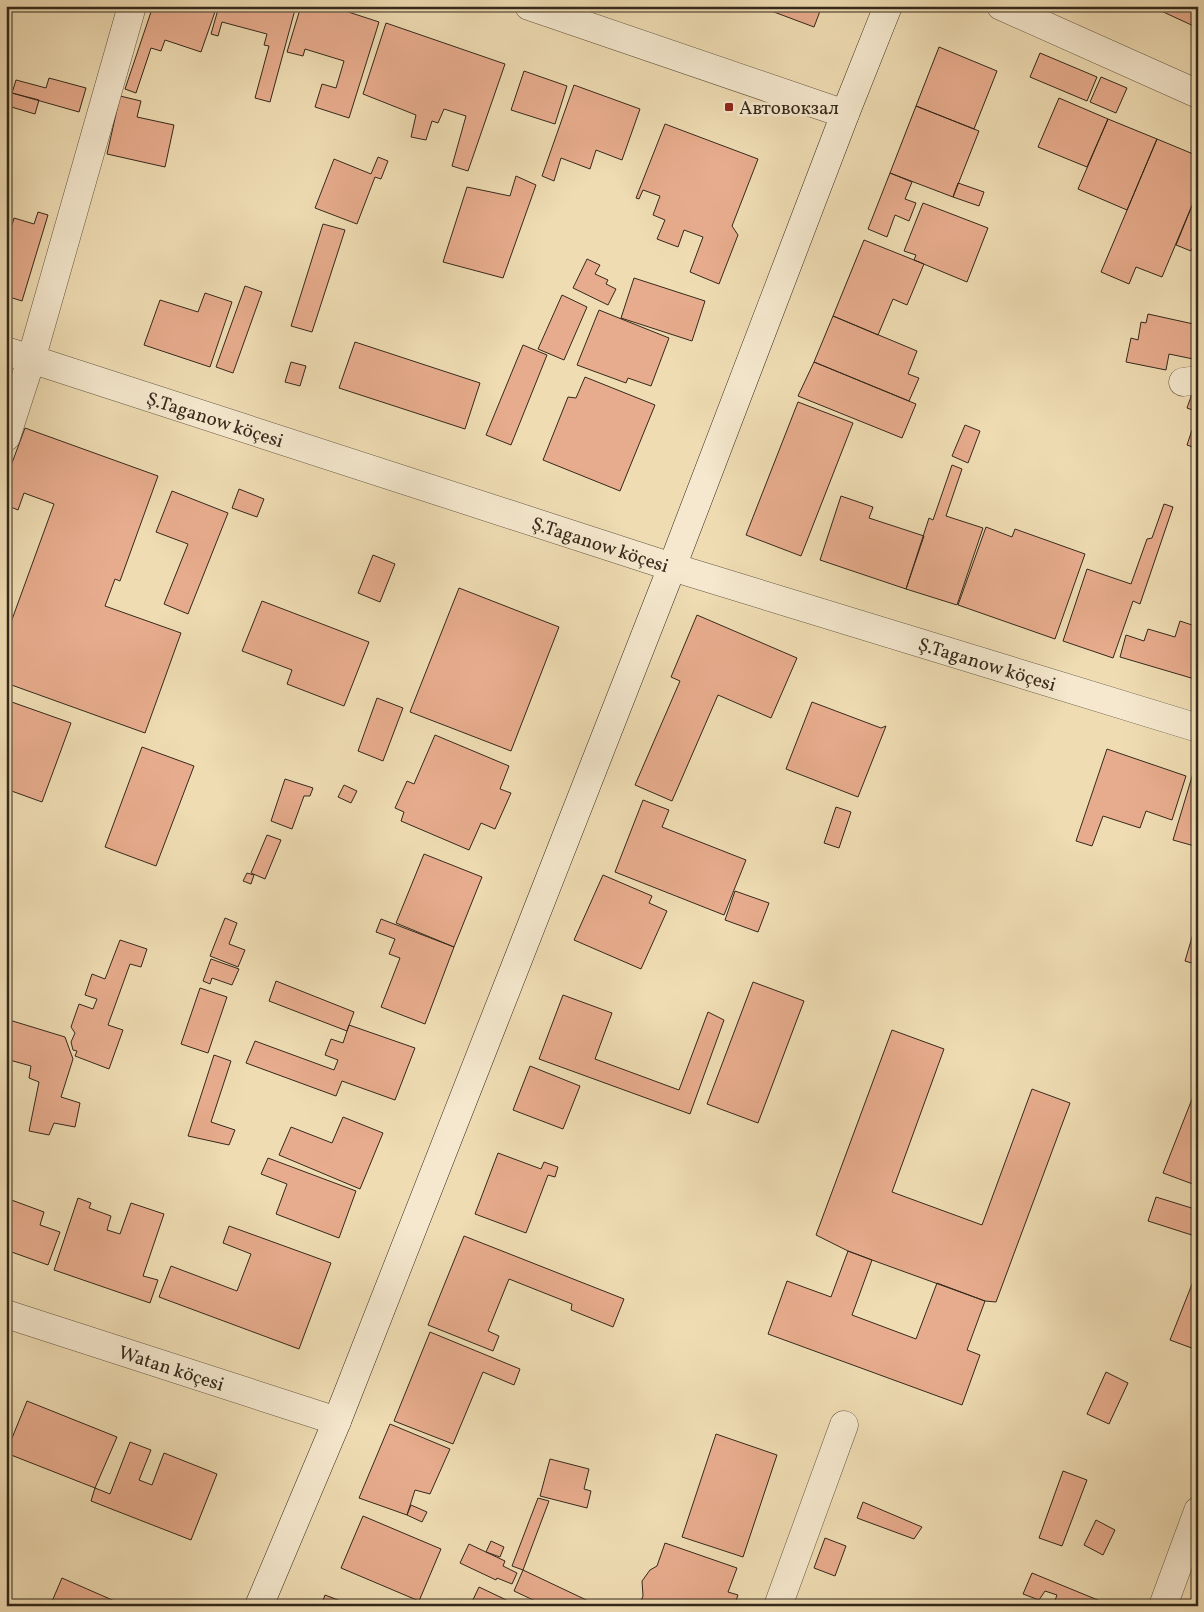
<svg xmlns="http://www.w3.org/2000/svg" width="1204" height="1612" font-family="Vollkorn,serif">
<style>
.building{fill:#e7ac8d;stroke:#34291b}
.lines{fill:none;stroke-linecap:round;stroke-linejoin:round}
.minor-casing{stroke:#635641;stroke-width:29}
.tertiary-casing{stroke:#635641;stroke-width:29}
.secondary-casing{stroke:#34291b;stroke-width:29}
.minor{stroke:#f5e8ce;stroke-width:28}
.tertiary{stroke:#f5e8ce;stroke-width:28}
.secondary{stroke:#f5e8ce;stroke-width:28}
.poi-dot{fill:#8f2418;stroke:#f5e8ce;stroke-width:2}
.labels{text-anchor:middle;stroke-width:5;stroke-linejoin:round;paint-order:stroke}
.poi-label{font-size:19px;fill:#34291b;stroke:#f5e8ce;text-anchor:start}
.street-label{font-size:19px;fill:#34291b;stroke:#f5e8ce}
</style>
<rect width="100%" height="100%" fill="#efdcb3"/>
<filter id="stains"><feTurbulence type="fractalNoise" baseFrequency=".004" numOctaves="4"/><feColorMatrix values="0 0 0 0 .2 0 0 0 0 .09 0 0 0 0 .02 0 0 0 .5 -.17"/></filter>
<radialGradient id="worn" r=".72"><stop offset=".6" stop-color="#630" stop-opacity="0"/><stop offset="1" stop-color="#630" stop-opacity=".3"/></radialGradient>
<path class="building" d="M153,6h64l-16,46 -36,-12 -4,11 -10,-3 -15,45 -11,-4z
M219,6h77l-26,96 -15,-4 14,-52 -5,-1 3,-11 -45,-12 -4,14 -7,-2z
M301,6h29l49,16 -30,96 -34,-11 7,-23 14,4 8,-27 -39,-12 -2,7 -16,-4z
M758,6h64l-8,21z
M1161,6h37v22l-39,-18z
M386,23l119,41 -37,107 -16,-5 14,-50 -22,-7 -6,14 -6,-2 -6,19 -15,-3 5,-22 -53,-21z
M939,47l58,24 -23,58 -58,-23z
M1040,53l57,24 -10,24 -57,-24z
M524,71l43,15 -12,38 -44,-14z
M1101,77l26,11 -11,25 -26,-11z
M49,78l37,10 -7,24 -67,-19 4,-13 30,8z
M574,85l66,24 -18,51 -26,-10 -6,19 -29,-11 -7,23 -12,-5z
M12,93l27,7 -4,14 -27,-8z
M120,96l21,5 -4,16 37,8 -9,42 -58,-13z
M1059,98l49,21 -21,48 -49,-20z
M916,106l63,25 -26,66 -63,-24z
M1108,119l49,20 -30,71 -49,-21z
M665,124l93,35 -26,67 6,9 -19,49 -29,-12 13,-35 -19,-7 -6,17 -21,-8 8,-19 -12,-5 7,-19 -17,-6 -4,9 -3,-1z
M1157,139l41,17v35l-36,86 -26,-10 -7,17 -28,-12z
M378,157l10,4 -7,18 -6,-2 -18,47 -42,-16 19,-49 37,15z
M890,173l22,9 -7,17 11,4 -7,18 -14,-6 -8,22 -19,-8z
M516,176l20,9 -33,93 -60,-16 24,-75 43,9z
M958,183l26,9 -5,14 -26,-9z
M1198,191v50l-2,-1 -5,11 -15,-6z
M923,203l65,25 -21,54 -53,-22 2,-5 -12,-4z
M38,212l10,3 -26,86 -16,-5v-72l6,1 2,-7 20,6z
M323,224l22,6 -33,102 -21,-6z
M864,240l60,24 -17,41 -14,-6 -15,36 -45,-19z
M587,259l13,6 -5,9 13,6 -2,4 10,5 -8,16 -35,-17z
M634,278l71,23 -13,40 -71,-23z
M245,286l17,6 -29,81 -17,-6z
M205,293l27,9 -22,65 -66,-22 16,-45 38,12z
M562,295l25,12 -23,53 -26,-11z
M599,310l70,28 -18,48 -23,-8 -2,5 -49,-18z
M1148,314l50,11v35l-29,-6 -3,16 -40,-8 5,-24 7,2 3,-18 5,1z
M833,316l84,35 -9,23 11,4 -10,23 -95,-39z
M355,342l125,41 -15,46 -126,-41z
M523,345l24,10 -36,90 -25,-10z
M291,362l15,4 -6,20 -15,-4z
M814,362l102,42 -14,34 -104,-42z
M585,377l70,28 -35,86 -77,-31 25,-63 8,1z
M1193,391l5,1v20l-11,-4z
M798,402l55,21 -52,133 -55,-21z
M965,425l15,6 -12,32 -16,-7z
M25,428l133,48 -38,105 -5,-2 -10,27 76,27 -36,100 -139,-50v-47l48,-132 -30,-11 -6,17 -12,-5v-26z
M1192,430l6,2v17l-11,-4z
M952,465l10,4 -16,47 37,12 -26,77 -51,-16 23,-71 4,2z
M239,489l25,10 -7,18 -25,-9z
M172,491l56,22 -40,101 -24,-10 24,-60 -32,-12z
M841,496l32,11 -4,11 55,18 -18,53 -86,-29z
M1164,504l9,3 -33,97 -7,-3 -20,57 -50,-17 24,-72 44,15 16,-45 5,-1z
M986,527l26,10 3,-8 70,25 -30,85 -97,-34z
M373,555l22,9 -15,38 -22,-9z
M459,588l100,39 -48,124 -101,-39z
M262,601l107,41 -25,64 -57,-22 5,-14 -50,-19z
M697,615l100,43 -26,60 -53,-23 -46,106 -37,-16 45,-104 -9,-4z
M1180,621l18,6v53l-78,-23 6,-22 18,6 4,-12 27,8z
M377,698l26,10 -20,53 -25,-10z
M6,700l65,23 -29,79 -36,-13z
M812,702l69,26 5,-2 -28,71 -72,-28z
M435,735l74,31 -9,23 11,4 -16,36 -14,-6 -12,27 -68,-29 3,-9 -9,-4 12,-27 7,3z
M142,747l52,19 -38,100 -51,-19z
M1107,749l79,27 -14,44 -26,-9 -6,17 -37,-12 -11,30 -16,-5z
M1194,770l4,1v76l-25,-7z
M285,779l28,9 -3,8h-6l-12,33 -21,-8z
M344,785l13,6 -6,12 -13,-6z
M643,800l26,10 -7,17 84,33 -22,55 -109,-43z
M836,807l15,5 -12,36 -15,-5z
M267,835l14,5 -16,39 -14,-6z
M424,854l58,23 -28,70 -58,-24z
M247,873l7,2 -3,9 -8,-3z
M603,875l49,21 -3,7 18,8 -26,58 -67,-29z
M735,891l34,12 -11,29 -33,-12z
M1198,917v48l-13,-4z
M225,918l12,5 -8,21 16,6 -7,17 -28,-11z
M381,919l73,28 -29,77 -44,-17 19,-49 -11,-4 6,-15 -19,-7z
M120,940l27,9 -6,18 -11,-3 -22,61 15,5 -14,39 -34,-13 2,-5 -4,-1 -2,-8 4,-9 -4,-6 8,-23 14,5 4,-10 -12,-4 7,-21 13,5z
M211,959l28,10 -7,16 -20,-7 -2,6 -7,-3z
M276,981l78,31 -7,19 -78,-30z
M753,982l51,19 -46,122 -51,-19z
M200,988l27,9 -19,56 -27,-9z
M563,995l49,18 -17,46 84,31 29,-78 16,8 -34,94 -151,-55z
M6,1019l59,18 8,22 -12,38 19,6 -5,24 -21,-4 -5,12 -20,-4 10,-49 -10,-4 2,-12 -25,-7z
M349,1025l66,23 -20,52 -53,-19 -6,15 -90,-33 9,-22 79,29 4,-10 -13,-5 6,-16 12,4z
M892,1030l52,19 -52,143 90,33 50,-136 38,14 -74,199 -11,-1 -113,-41 -24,-9 -32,-16z
M214,1055l17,6 -20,61 24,8 -6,15 -41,-9z
M530,1066l50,20 -17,43 -50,-19z
M1194,1094l4,1v91l-35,-13z
M343,1117l40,16 -23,56 -81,-34 12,-28 41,16z
M498,1153l43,16 3,-7 14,5 -3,10 -7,-2 -22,58 -51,-19z
M268,1158l88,33 -17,47 -63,-24 11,-30 -26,-10z
M1156,1197l42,13v27l-50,-16z
M6,1198l38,14 -4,13 20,7 -12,33 -42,-15z
M78,1198l13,5 -2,5 22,8 -4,14 13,4 11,-31 33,11 -21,62 15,4 -8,23 -96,-33z
M229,1226l102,37 -32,86 -140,-52 12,-31 66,25 14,-37 -28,-11z
M464,1236l160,63 -11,28 -42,-17 1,-6 -63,-25 -21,52 11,5 -6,15 -65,-26z
M848,1251l24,9 -20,55 64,24 21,-56 48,18 -18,49 13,5 -18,50 -194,-71 19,-53 44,16z
M1198,1269v78l-1,3 -27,-10z
M430,1332l90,37 -6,16 -31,-13 -30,72 -59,-23z
M1106,1372l22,11 -19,41 -22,-10z
M27,1401l90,36 -22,51 -89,-35z
M390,1424l60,25 -20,45 -15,-4 -8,25 -48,-17z
M716,1434l61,21 -34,102 -61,-20z
M130,1442l21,8 -12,30 13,5 12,-32 53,21 -26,66 -100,-39 4,-13 15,6z
M550,1459l39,10 -5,20 7,2 -4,17 -47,-12z
M1063,1471l24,9 -25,66 -23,-8z
M538,1498l11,3 -26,69 -11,-4z
M863,1502l59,25 -8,12 -57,-21z
M411,1505l16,7 -5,10 -15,-7z
M363,1516l78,33 -22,52 -78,-33z
M1096,1520l19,10 -12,25 -19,-10z
M825,1538l21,8 -11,30 -21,-8z
M491,1541l13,6 -4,10 -14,-5z
M665,1543l72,25 -9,24 10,3 -4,11h-95l4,-10 -1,-15 8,-11 7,-4z
M469,1544l36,17 -2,5 14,7 -5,11 -15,-6 -1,2 -36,-17z
M523,1570l76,36h-53l-32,-15z
M1032,1573l78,32v1h-57l4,-11 -12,-4 -6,9 -16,-6z
M62,1578l64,28h-76z
M479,1587l40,19h-49z
M325,1595l29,11h-33z"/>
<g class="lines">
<g class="minor-casing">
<g id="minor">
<path d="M529,6l316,108"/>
<path d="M1001,6l197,88"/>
<path d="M1183,382l15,-2"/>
<path d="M6,437l25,-77 101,-354"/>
<path id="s1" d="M6,1314l331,107"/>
<path d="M778,1606l66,-181"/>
<path d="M1163,1606l35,-95"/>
</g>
</g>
<g class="tertiary-casing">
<g id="tertiary">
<path id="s2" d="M6,351l666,216 526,161"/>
</g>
</g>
<g class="secondary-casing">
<path id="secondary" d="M259,1606l78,-185 335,-854 173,-453 43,-108"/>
</g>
<use href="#minor" class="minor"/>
<use href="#tertiary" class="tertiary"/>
<use href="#secondary" class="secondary"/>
</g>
<rect class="poi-dot" x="724" y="102" width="10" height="10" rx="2.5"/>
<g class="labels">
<g class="poi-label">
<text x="739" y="114">Автовокзал</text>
</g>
<g class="street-label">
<text dy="7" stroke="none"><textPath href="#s2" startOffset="220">Ş.Taganow köçesi</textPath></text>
<text dy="7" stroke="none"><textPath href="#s2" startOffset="625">Ş.Taganow köçesi</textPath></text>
<text dy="7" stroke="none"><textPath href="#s2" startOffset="1030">Ş.Taganow köçesi</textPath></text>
<text dy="7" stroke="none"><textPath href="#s1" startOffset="174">Watan köçesi</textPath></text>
</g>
</g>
<rect width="1204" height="1612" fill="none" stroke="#efdcb3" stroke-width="25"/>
<rect x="8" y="8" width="1189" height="1597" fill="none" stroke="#34291b" stroke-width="2.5"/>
<rect x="12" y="12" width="1179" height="1587" fill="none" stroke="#34291b"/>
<rect width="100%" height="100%" filter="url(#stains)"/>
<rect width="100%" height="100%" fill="url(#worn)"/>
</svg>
